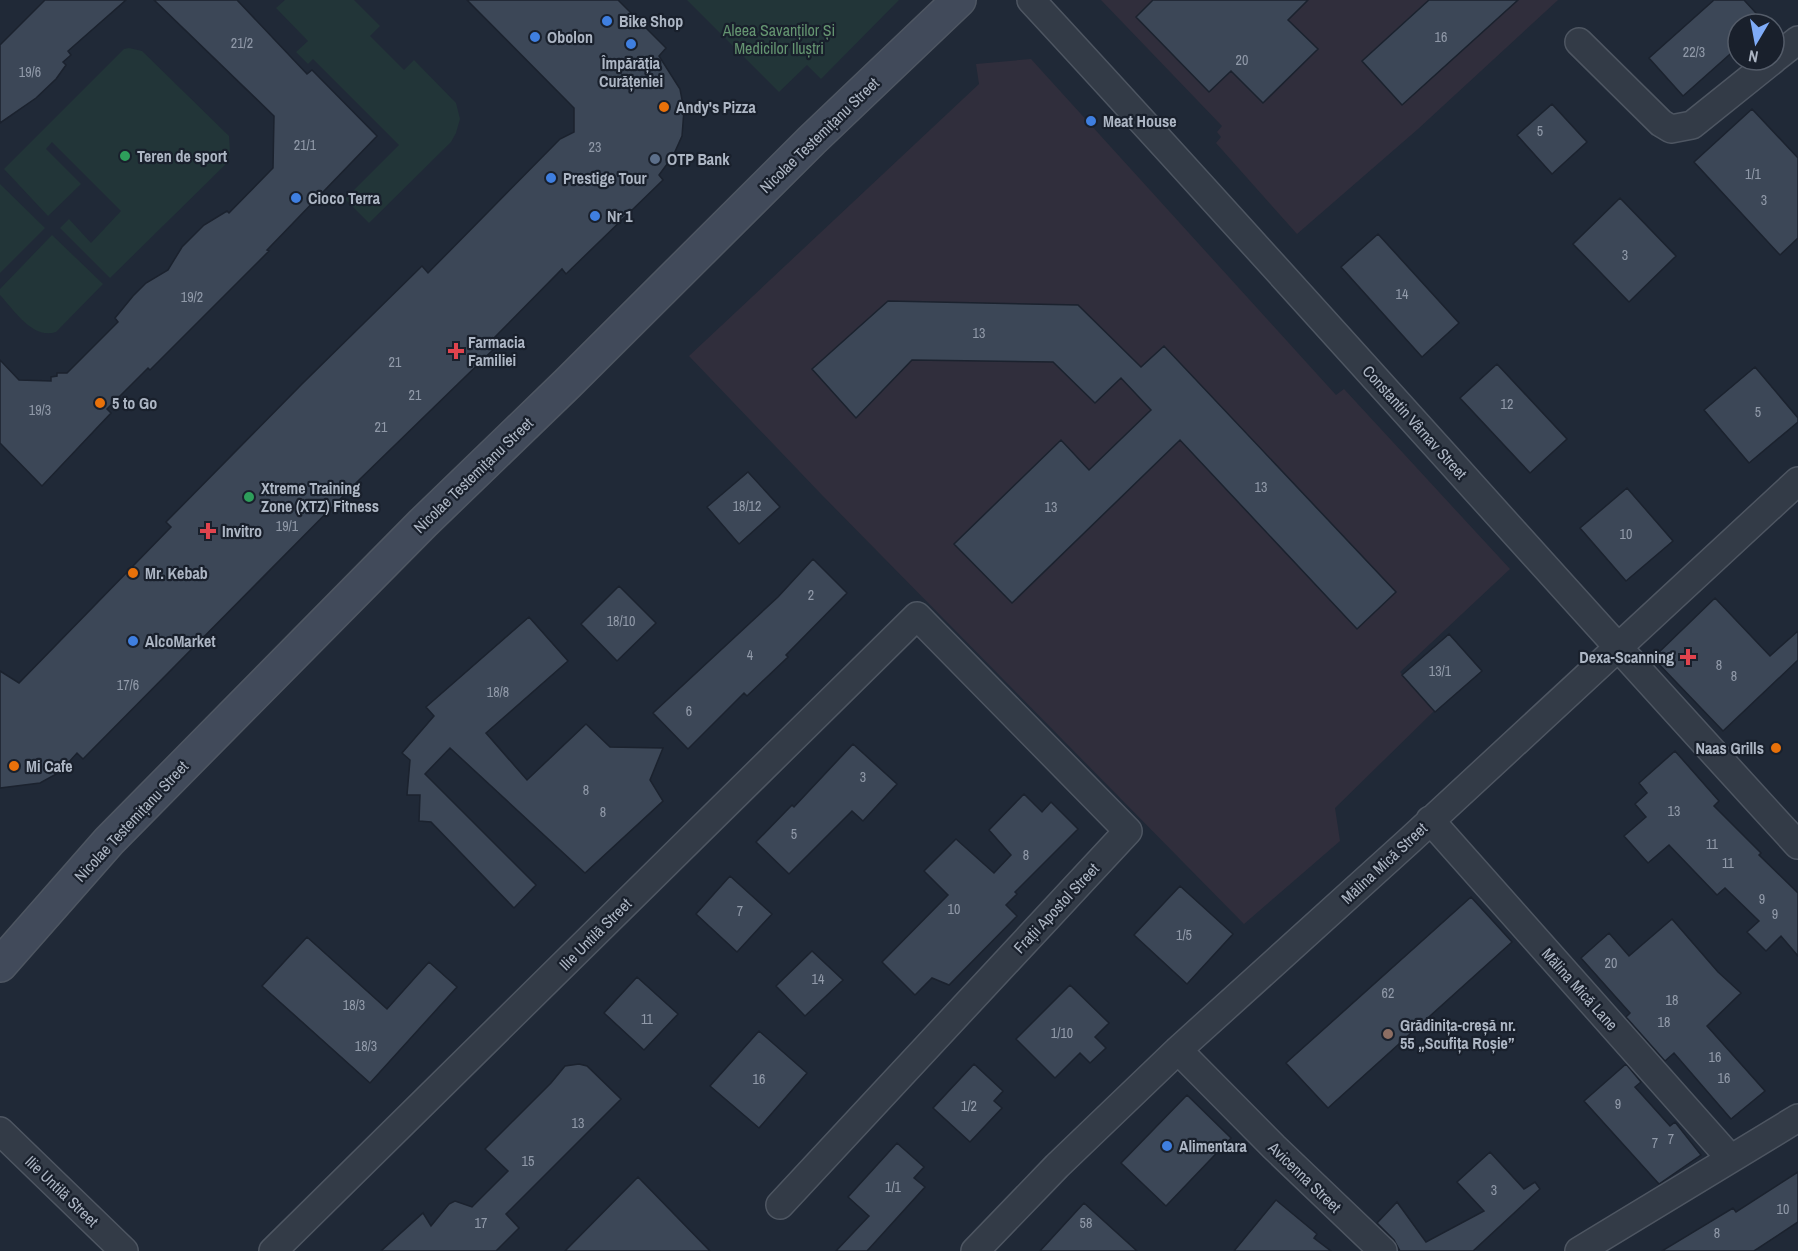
<svg xmlns="http://www.w3.org/2000/svg" width="1798" height="1251" font-family="'Archivo Narrow',sans-serif">
<style>
.medical{fill:#302e3c}
.green{fill:#223538}
.building{fill:#3c4757;stroke:#1b222e;stroke-width:1.5}
.lines{fill:none;stroke-linecap:round;stroke-linejoin:round}
.street-casing{stroke:#4e5662;stroke-width:30}
.secondary-casing{stroke:#4e5662;stroke-width:36}
.street{stroke:#333b47;stroke-width:27}
.secondary{stroke:#414a5a;stroke-width:33}
.shop-dot{fill:#3f7fe0;stroke:#19202c;stroke-width:2}
.food-dot{fill:#e8710a;stroke:#19202c;stroke-width:2}
.leisure-dot{fill:#2e9e5b;stroke:#19202c;stroke-width:2}
.service-dot{fill:#5c6f8a;stroke:#19202c;stroke-width:2}
.health-dot{fill:#e0444e;stroke:#19202c;stroke-width:2}
.education-dot{fill:#8d6e63;stroke:#19202c;stroke-width:2}
.labels{text-anchor:middle;stroke-width:4.5;stroke-linejoin:round;paint-order:stroke}
.number-label{font-size:14px;fill:#919aa9}
.poi-label{font-size:16px;font-weight:bold;fill:#adb6c4;stroke:#19202c;text-anchor:start}
.park-label{font-size:16px;fill:#659571;stroke:#19202c}
.street-label{font-size:16px;fill:#adb6c4;stroke:#19202c}
</style>
<rect width="100%" height="100%" fill="#202937"/>
<path class="medical" d="M1101,0h457l-140,129 -121,105 -81,-91 5,-6 -4,-5 5,-6z
M1031,59l305,336 8,-6 166,180 -110,103 34,39 -99,97 5,33 -96,83 -423,-430 -132,-138 290,-272 -3,-20z"/>
<path class="green" d="M285,0h69l26,26 -10,10 34,34 10,-10 42,43 4,16 -4,14 -5,9 -82,81 -24,-24 54,-54 -86,-86 -5,5 -12,-12 12,-11 -32,-33z
M687,0h212l-78,79 -14,-14 -28,27z
M129,48l13,3 87,85 1,16 -3,11 -117,115 -50,-50 9,-9 22,24 30,-32 -69,-69 -6,7 35,35 -33,32 -44,-47 120,-120z
M0,184l45,44 -45,45z
M52,235l51,49 -47,48c-23,8 -42,-22 -56,-37v-6z"/>
<path class="building" d="M45,0h81l-58,51 3,4 -8,7 3,3 -10,14 -20,19 -36,25v-78z
M154,0h83l70,74 5,-4 65,66 -110,114 2,1 -119,119 -2,-2 -41,41 4,4 -69,73 -42,-43v-83l19,20 32,1v-4l6,-1v-3h10l51,-51 -3,-4 18,-22 13,-13 22,-13 14,-23 22,-22 23,-14 2,2 44,-45 1,-52z
M467,0h151l48,48 -7,8 21,33 4,21 -2,26 -9,20 -14,19 4,5 -97,94 -4,-5 -68,69 6,5 -141,137 -276,279 -6,-6 -17,19 -20,11 -40,5v-117l19,12 152,-156 -5,-5 136,-138 120,-118 6,7 132,-134 14,-7v-24z
M1153,0h155l-20,20 30,29 -55,54 -32,-32 -22,21 -73,-75z
M1429,0h89l-116,105 -40,-44z
M1714,0h30l22,24h-28v23l-55,49 -34,-38z
M1552,104l35,38 -35,32 -35,-39z
M1752,109l46,49v80l-18,17 -86,-93z
M1620,198l56,58 -47,46 -56,-58z
M1378,234l81,89 -37,34 -81,-90z
M888,301l190,4 63,62 23,-21 232,246 -39,37 -177,-189 -168,163 -58,-59 107,-104 28,30 62,-60 -30,-32 -26,25 -42,-41 -141,-2 -56,58 -44,-49z
M1497,364l70,75 -37,34 -70,-75z
M1755,367l43,51v4l-49,41 -45,-53z
M748,472l32,35 -41,37 -32,-37z
M1627,488l46,53 -47,40 -46,-53z
M813,559l34,34 -61,62 2,2 -41,39 -3,-3 -56,56 -35,-36 125,-116z
M619,586l37,37 -39,38 -36,-37z
M1715,598l55,58 28,-25v29l-75,71 -70,-73z
M529,617l39,44 -82,72 41,47 59,-56 24,23 53,1 -13,32 13,21 -78,72 -135,-125 -25,26 111,111 -22,23 -83,-86 -12,-1 1,-26h-13l3,-35 -8,-7 32,-37 -8,-9z
M1449,634l33,37 -47,41 -33,-37z
M853,744l44,40 -34,37 -11,-10 -63,63 -33,-32 36,-37 2,2z
M1675,751l44,50 -5,5 47,47 -2,2 39,38v63l-17,-20 -15,15 -19,-19 12,-11 -34,-33 -8,7 -48,-50 -21,18 -24,-27 22,-19 -11,-13 12,-11 -8,-10z
M1024,794l18,18 9,-10 27,27 -63,63 2,2 -11,11 11,11 -68,69 -17,-7 -17,17 -33,-33 66,-67 -24,-24 32,-32 38,34 17,-18 -22,-25z
M730,876l42,38 -35,38 -41,-38z
M1180,886l53,48 -46,50 -53,-49z
M1471,897l41,45 -184,166 -42,-45z
M1672,919l46,53 23,21 -34,33 58,65 -34,28 -57,-66 -9,8 -39,-44 4,-4 -49,-55 28,-25 20,23z
M307,937l80,72 42,-47 28,25 -87,96 -108,-97z
M812,951l31,29 -38,36 -29,-30z
M637,977l41,37 -34,36 -40,-37z
M1070,985l39,38 -14,14 11,11 -16,15 -10,-10 -25,25 -39,-39z
M759,1031l48,42 -48,55 -49,-42z
M579,1064l8,2 34,33 -115,115 13,14 -23,23h-115l42,-38 8,13 18,-22 6,-3 17,6 36,-36 -23,-22 66,-66 14,-17z
M974,1064l29,27 -9,10 8,7 -32,34 -37,-34z
M1626,1064l15,18 -6,5 35,39 5,-4 26,33 -42,29 -75,-83z
M1187,1095l44,43 -65,68 -45,-43z
M897,1143l27,24 -10,11 11,9 -58,64h-31l33,-35 -21,-19z
M1490,1152l34,37 11,-7 5,7 -67,62h-73l-6,-11 -17,-17 20,-21 29,40 58,-31 -27,-29z
M1798,1172v50l-44,29h-92l71,-43 3,4z
M638,1177l72,74h-145z
M1276,1200l41,34 -3,4 17,13h-97z
M1084,1203l53,48h-97z"/>
<g class="lines">
<g class="street-casing">
<path id="street" d="M1031,0c258,279 510,565 767,845
M1579,42l82,81 10,6 21,-4 81,-65
M1774,59l24,-19
M1430,820l300,338
M1178,1050l96,97 109,104
M0,1131l124,120
M273,1251l644,-635 211,215 -348,374
M975,1251l82,-85 121,-116 232,-210 388,-359
M1579,1251l219,-133"/>
</g>
<g class="secondary-casing">
<path id="secondary" d="M0,965l109,-124 314,-318 145,-140 244,-243 147,-140"/>
</g>
<use href="#street" class="street"/>
<use href="#secondary" class="secondary"/>
</g>
<g class="shop-dot">
<circle cx="607" cy="21" r="6"/>
<circle cx="535" cy="37" r="6"/>
<circle cx="631" cy="44" r="6"/>
<circle cx="1091" cy="121" r="6"/>
<circle cx="551" cy="178" r="6"/>
<circle cx="296" cy="198" r="6"/>
<circle cx="595" cy="216" r="6"/>
<circle cx="133" cy="641" r="6"/>
<circle cx="1167" cy="1146" r="6"/>
</g>
<g class="food-dot">
<circle cx="664" cy="107" r="6"/>
<circle cx="100" cy="403" r="6"/>
<circle cx="133" cy="573" r="6"/>
<circle cx="1776" cy="748" r="6"/>
<circle cx="14" cy="766" r="6"/>
</g>
<g class="leisure-dot">
<circle cx="125" cy="156" r="6"/>
<circle cx="249" cy="497" r="6"/>
</g>
<circle class="service-dot" cx="655" cy="159" r="6"/>
<g class="health-dot">
<path d="M453 342h6v6h6v6h-6v6h-6v-6h-6v-6h6z"/>
<path d="M205 522h6v6h6v6h-6v6h-6v-6h-6v-6h6z"/>
<path d="M1685 648h6v6h6v6h-6v6h-6v-6h-6v-6h6z"/>
</g>
<circle class="education-dot" cx="1388" cy="1034" r="6"/>
<g class="labels">
<g class="number-label">
<text x="1441" y="42">16</text>
<text x="242" y="48">21/2</text>
<text x="1694" y="57">22/3</text>
<text x="1242" y="65">20</text>
<text x="30" y="77">19/6</text>
<text x="1540" y="136">5</text>
<text x="305" y="150">21/1</text>
<text x="595" y="152">23</text>
<text x="1753" y="179">1/1</text>
<text x="1764" y="205">3</text>
<text x="1625" y="260">3</text>
<text x="1402" y="299">14</text>
<text x="192" y="302">19/2</text>
<text x="979" y="338">13</text>
<text x="395" y="367">21</text>
<text x="415" y="400">21</text>
<text x="1507" y="409">12</text>
<text x="40" y="415">19/3</text>
<text x="1758" y="417">5</text>
<text x="381" y="432">21</text>
<text x="1261" y="492">13</text>
<text x="747" y="511">18/12</text>
<text x="1051" y="512">13</text>
<text x="287" y="531">19/1</text>
<text x="1626" y="539">10</text>
<text x="811" y="600">2</text>
<text x="621" y="626">18/10</text>
<text x="750" y="660">4</text>
<text x="1719" y="670">8</text>
<text x="1440" y="676">13/1</text>
<text x="1734" y="681">8</text>
<text x="128" y="690">17/6</text>
<text x="498" y="697">18/8</text>
<text x="689" y="716">6</text>
<text x="863" y="782">3</text>
<text x="586" y="795">8</text>
<text x="1674" y="816">13</text>
<text x="603" y="817">8</text>
<text x="794" y="839">5</text>
<text x="1712" y="849">11</text>
<text x="1026" y="860">8</text>
<text x="1728" y="868">11</text>
<text x="1762" y="904">9</text>
<text x="954" y="914">10</text>
<text x="740" y="916">7</text>
<text x="1775" y="919">9</text>
<text x="1184" y="940">1/5</text>
<text x="1611" y="968">20</text>
<text x="818" y="984">14</text>
<text x="1388" y="998">62</text>
<text x="1672" y="1005">18</text>
<text x="354" y="1010">18/3</text>
<text x="647" y="1024">11</text>
<text x="1664" y="1027">18</text>
<text x="1062" y="1038">1/10</text>
<text x="366" y="1051">18/3</text>
<text x="1715" y="1062">16</text>
<text x="1724" y="1083">16</text>
<text x="759" y="1084">16</text>
<text x="1618" y="1109">9</text>
<text x="969" y="1111">1/2</text>
<text x="578" y="1128">13</text>
<text x="1671" y="1144">7</text>
<text x="1655" y="1148">7</text>
<text x="528" y="1166">15</text>
<text x="893" y="1192">1/1</text>
<text x="1494" y="1195">3</text>
<text x="1783" y="1214">10</text>
<text x="481" y="1228">17</text>
<text x="1086" y="1228">58</text>
<text x="1717" y="1238">8</text>
</g>
<g class="poi-label">
<text x="619" y="27">Bike Shop</text>
<text x="547" y="43">Obolon</text>
<text x="631" y="69" text-anchor="middle">Împărăția<tspan x="631" dy="18">Curățeniei</tspan></text>
<text x="676" y="113">Andy's Pizza</text>
<text x="1103" y="127">Meat House</text>
<text x="137" y="162">Teren de sport</text>
<text x="667" y="165">OTP Bank</text>
<text x="563" y="184">Prestige Tour</text>
<text x="308" y="204">Cioco Terra</text>
<text x="607" y="222">Nr 1</text>
<text x="468" y="348">Farmacia<tspan x="468" dy="18">Familiei</tspan></text>
<text x="112" y="409">5 to Go</text>
<text x="261" y="494">Xtreme Training<tspan x="261" dy="18">Zone (XTZ) Fitness</tspan></text>
<text x="222" y="537">Invitro</text>
<text x="145" y="579">Mr. Kebab</text>
<text x="145" y="647">AlcoMarket</text>
<text x="1674" y="663" text-anchor="end">Dexa-Scanning</text>
<text x="1764" y="754" text-anchor="end">Naas Grills</text>
<text x="26" y="772">Mi Cafe</text>
<text x="1400" y="1031">Grădinița-creșă nr.<tspan x="1400" dy="18">55 „Scufița Roșie”</tspan></text>
<text x="1179" y="1152">Alimentara</text>
</g>
<g class="park-label">
<text x="779" y="36">Aleea Savanților Și<tspan x="779" dy="18">Medicilor Iluștri</tspan></text>
</g>
<g class="street-label">
<text transform="translate(819 135) rotate(-44)" y="6">Nicolae Testemițanu Street</text>
<text transform="translate(1415 422) rotate(48)" y="6">Constantin Vârnav Street</text>
<text transform="translate(473 475) rotate(-44)" y="6">Nicolae Testemițanu Street</text>
<text transform="translate(131 821) rotate(-47)" y="6">Nicolae Testemițanu Street</text>
<text transform="translate(1384 863) rotate(-43)" y="6">Mălina Mică Street</text>
<text transform="translate(1056 908) rotate(-47)" y="6">Frații Apostol Street</text>
<text transform="translate(595 934) rotate(-45)" y="6">Ilie Untilă Street</text>
<text transform="translate(1580 989) rotate(48)" y="6">Mălina Mică Lane</text>
<text transform="translate(1305 1177) rotate(44)" y="6">Avicenna Street</text>
<text transform="translate(62 1191) rotate(44)" y="6">Ilie Untilă Street</text>
</g>
</g>
<g transform="translate(1756 42) rotate(190)"><circle r="28" fill="#19202c" stroke="#545c69" stroke-width="1.5"/>
<path d="M0-4.5L10 22L0 15L-10 22Z" fill="#7facf8"/>
<text y="-9" font-size="16" font-weight="bold" text-anchor="middle" fill="#adb6c4">N</text>
</g>
</svg>
